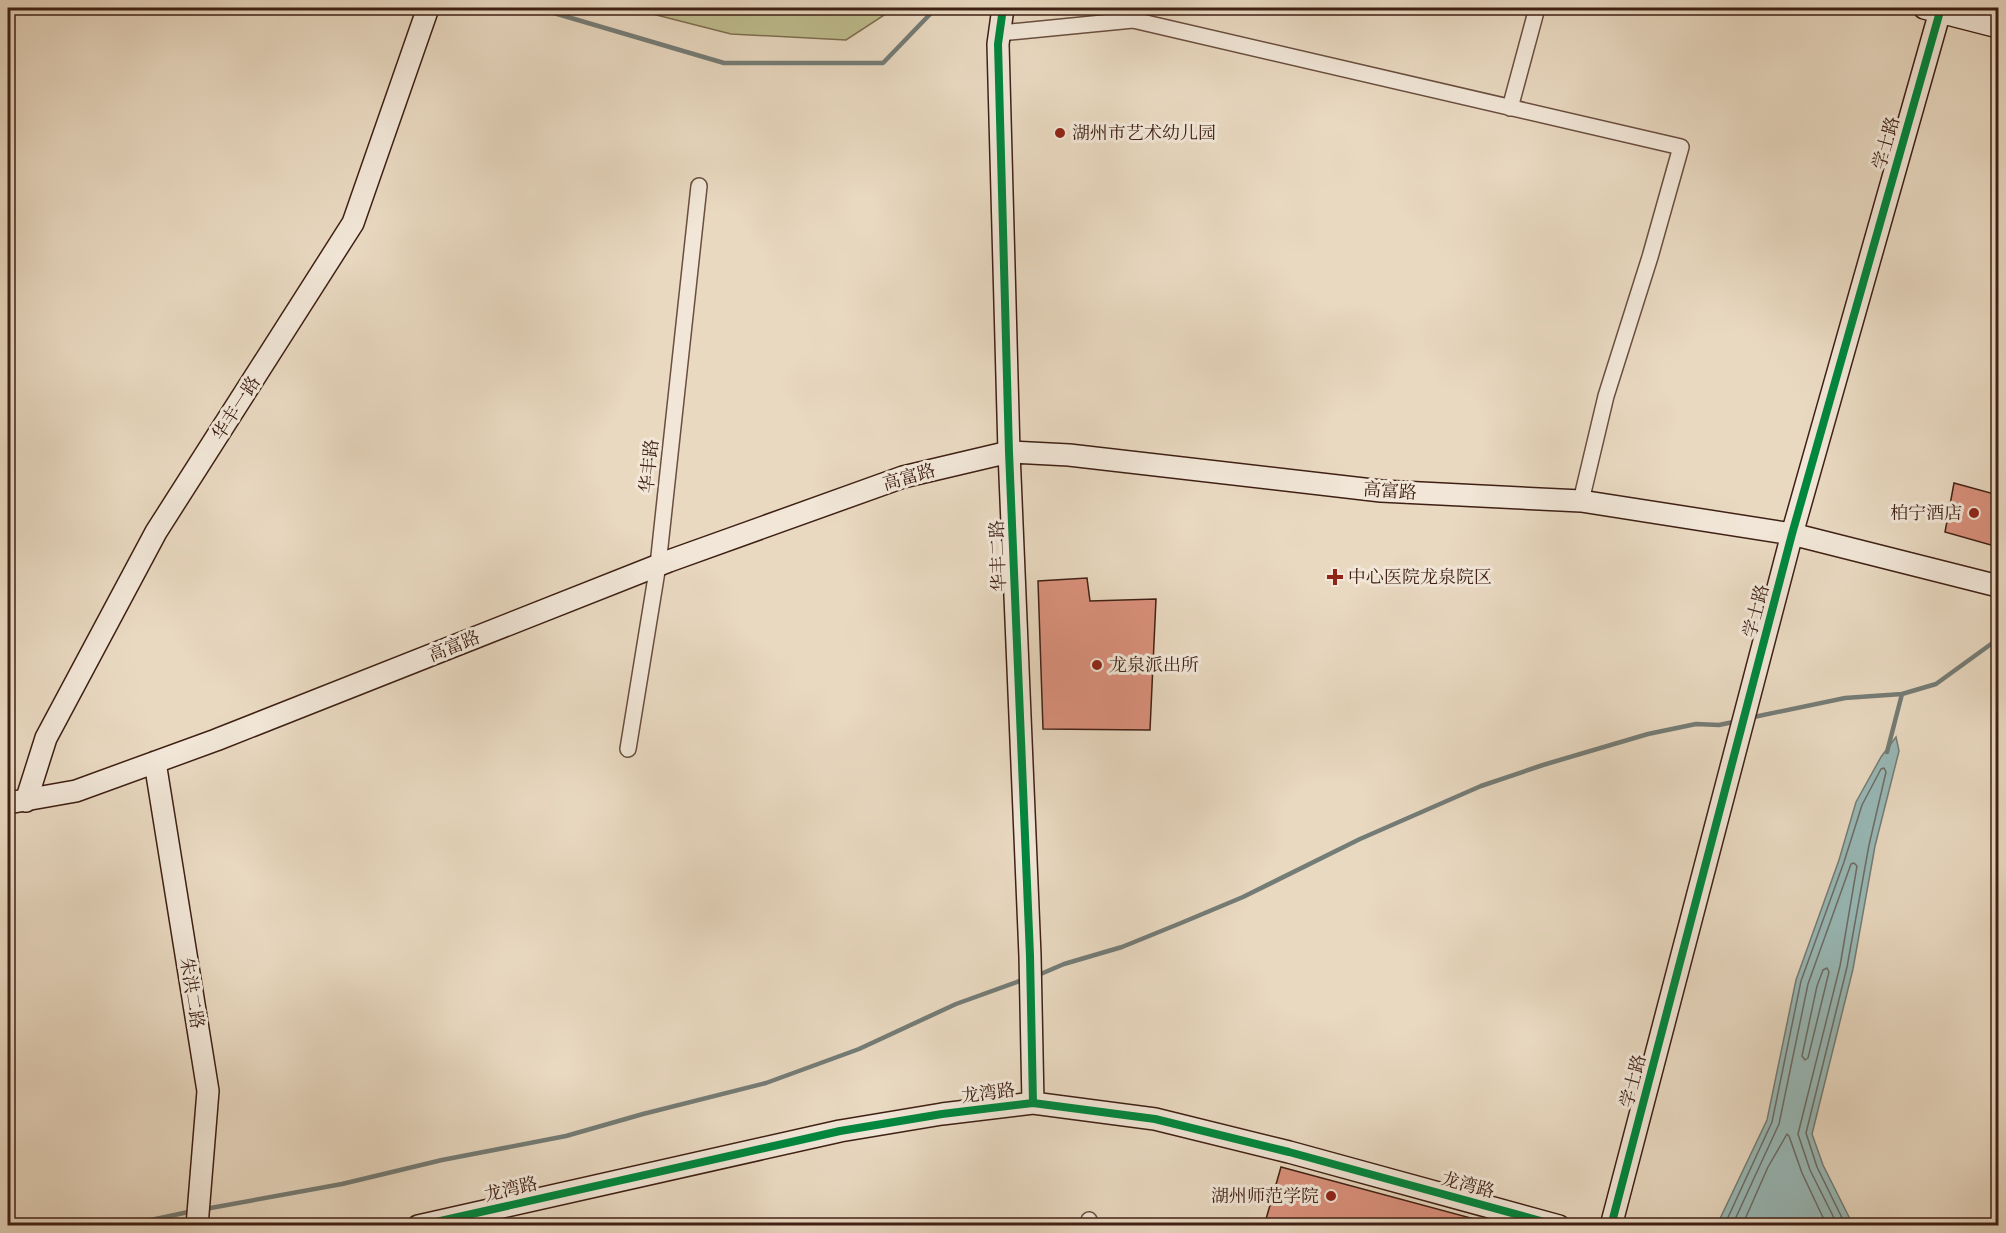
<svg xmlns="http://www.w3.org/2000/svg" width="2006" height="1233" font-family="'Old Standard TT','Noto Serif SC',serif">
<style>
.green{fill:#bebd8e;stroke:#7e6e51;stroke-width:1.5}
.water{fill:#98b9b7;stroke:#747c76;stroke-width:1.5}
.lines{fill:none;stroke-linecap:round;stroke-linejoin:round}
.shore{stroke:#6c6c66;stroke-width:1.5}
.stream{stroke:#747c76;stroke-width:4.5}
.building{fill:#db917d;stroke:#3f2014;stroke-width:1.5}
.street-casing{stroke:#6a4e3f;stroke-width:18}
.secondary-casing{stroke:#3f2014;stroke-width:24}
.street{stroke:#f1e6d7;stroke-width:15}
.secondary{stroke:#f1e6d7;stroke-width:21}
.cycleway-casing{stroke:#f1e6d7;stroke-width:11}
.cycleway{stroke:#00873e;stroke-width:8}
.poi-dot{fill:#8f2418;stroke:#f1e6d7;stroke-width:2}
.labels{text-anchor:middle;stroke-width:6;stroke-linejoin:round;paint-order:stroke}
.poi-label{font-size:18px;fill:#3f2014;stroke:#f1e6d7;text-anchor:start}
.street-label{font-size:18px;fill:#3f2014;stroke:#f1e6d7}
</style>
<rect width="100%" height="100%" fill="#e9d9c1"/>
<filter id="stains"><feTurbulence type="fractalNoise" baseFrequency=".00333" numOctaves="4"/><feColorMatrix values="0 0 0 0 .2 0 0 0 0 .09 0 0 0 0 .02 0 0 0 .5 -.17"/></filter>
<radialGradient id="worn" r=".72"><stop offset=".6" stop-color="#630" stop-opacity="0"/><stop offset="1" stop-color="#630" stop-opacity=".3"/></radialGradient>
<path class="green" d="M629,8h266l-49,32 -115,-6z"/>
<path class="water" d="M1896,737l3,14 -24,95 -22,123 -41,165 11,31 30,60h-136l50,-105 29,-140 43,-120 17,-58 25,-45z"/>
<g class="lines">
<path class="shore" d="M1827,968l2,4 -21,86 -3,2 -3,-4 15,-70 6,-16z
M1724,1226l48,-104 29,-141 43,-119 18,-57 19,-36 3,-1 2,4 -17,73 -22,122 -41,166 11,34 29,59
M1732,1226l47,-102 29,-140 43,-120 3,-1 3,3 -17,100 -42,168 12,36 28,56
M1742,1226l26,-59 19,-33 2,2 13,37 25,53"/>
<path class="stream" d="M537,8l187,55h159l53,-55
M1749,718l96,-20 57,-4 34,-10 62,-45
M1887,752l15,-58
M1036,976l28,-12 58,-17 59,-24 62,-26 117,-58 121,-53 62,-21 105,-31 48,-10 23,1 19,-4
M205,1209l137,-25 100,-24 124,-24 77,-22 123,-31 93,-34 97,-45 69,-25
M123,1226l70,-15"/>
</g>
<path class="building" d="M1954,483l44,12v52l-53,-15z
M1087,578l3,23 66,-2 -6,131 -107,-1 -5,-148z
M1281,1167l201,54v5h-218z"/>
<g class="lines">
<g class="street-casing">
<path id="street" d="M1000,33l133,-13 548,127 -31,110 -44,139 -25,105
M1510,108l27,-100
M628,749l30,-184 41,-379
M1088,1226l1,-6"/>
</g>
<g class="secondary-casing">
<path id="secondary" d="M1003,8l-5,36 11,408 21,504 3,147
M1924,8l74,19
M155,762l53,329 -11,135
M26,801l20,-63 110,-206 197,-309 75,-215
M8,803l68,-12 140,-51 453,-179 234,-84 106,-25 60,3 312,36 200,10 211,33 206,52
M418,1226l422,-95 102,-17 91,-11 122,16 134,33 270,74
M1611,1226l181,-692 149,-526"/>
</g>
<use href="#street" class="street"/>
<use href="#secondary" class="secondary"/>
<g class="cycleway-casing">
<path id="cycleway" d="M1003,8l-5,36 11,408 21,504 3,147
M418,1226l422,-95 102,-17 91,-11 122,16 134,33 270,74
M1611,1226l181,-692 149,-526"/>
</g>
<use href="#cycleway" class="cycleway"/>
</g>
<g class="poi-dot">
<circle cx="1060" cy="133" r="6"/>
<circle cx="1974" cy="513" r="6"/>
<path d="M1332 568h6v6h6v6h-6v6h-6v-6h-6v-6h6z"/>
<circle cx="1097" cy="665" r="6"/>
<circle cx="1331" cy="1196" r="6"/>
</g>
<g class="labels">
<g class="poi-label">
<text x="1072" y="139">湖州市艺术幼儿园</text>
<text x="1962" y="519" text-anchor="end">柏宁酒店</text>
<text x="1348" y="583">中心医院龙泉院区</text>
<text x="1109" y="671">龙泉派出所</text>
<text x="1319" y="1202" text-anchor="end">湖州师范学院</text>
</g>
<g class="street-label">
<text transform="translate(1886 143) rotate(-74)" y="6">学士路</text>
<text transform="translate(236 408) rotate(-57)" y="6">华丰一路</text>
<text transform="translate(649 466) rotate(-84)" y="6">华丰路</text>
<text transform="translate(909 477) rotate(-16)" y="6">高富路</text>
<text transform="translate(1390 491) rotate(4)" y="6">高富路</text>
<text transform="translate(998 556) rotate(-92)" y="6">华丰二路</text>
<text transform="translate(1756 611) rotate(-75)" y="6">学士路</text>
<text transform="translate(454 646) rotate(-22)" y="6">高富路</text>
<text transform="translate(192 993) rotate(81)" y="6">朱洪二路</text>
<text transform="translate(1633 1081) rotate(-75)" y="6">学士路</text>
<text transform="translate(988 1093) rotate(-7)" y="6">龙湾路</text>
<text transform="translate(1468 1185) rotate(15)" y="6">龙湾路</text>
<text transform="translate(511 1189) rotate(-13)" y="6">龙湾路</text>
</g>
</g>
<rect width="2006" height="1233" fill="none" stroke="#e9d9c1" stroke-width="30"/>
<rect x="9" y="9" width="1988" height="1215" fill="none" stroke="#3f2014" stroke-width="3"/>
<rect x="15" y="15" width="1976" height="1203" fill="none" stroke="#3f2014" stroke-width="1.5"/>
<rect width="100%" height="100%" filter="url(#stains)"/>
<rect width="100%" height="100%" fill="url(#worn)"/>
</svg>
